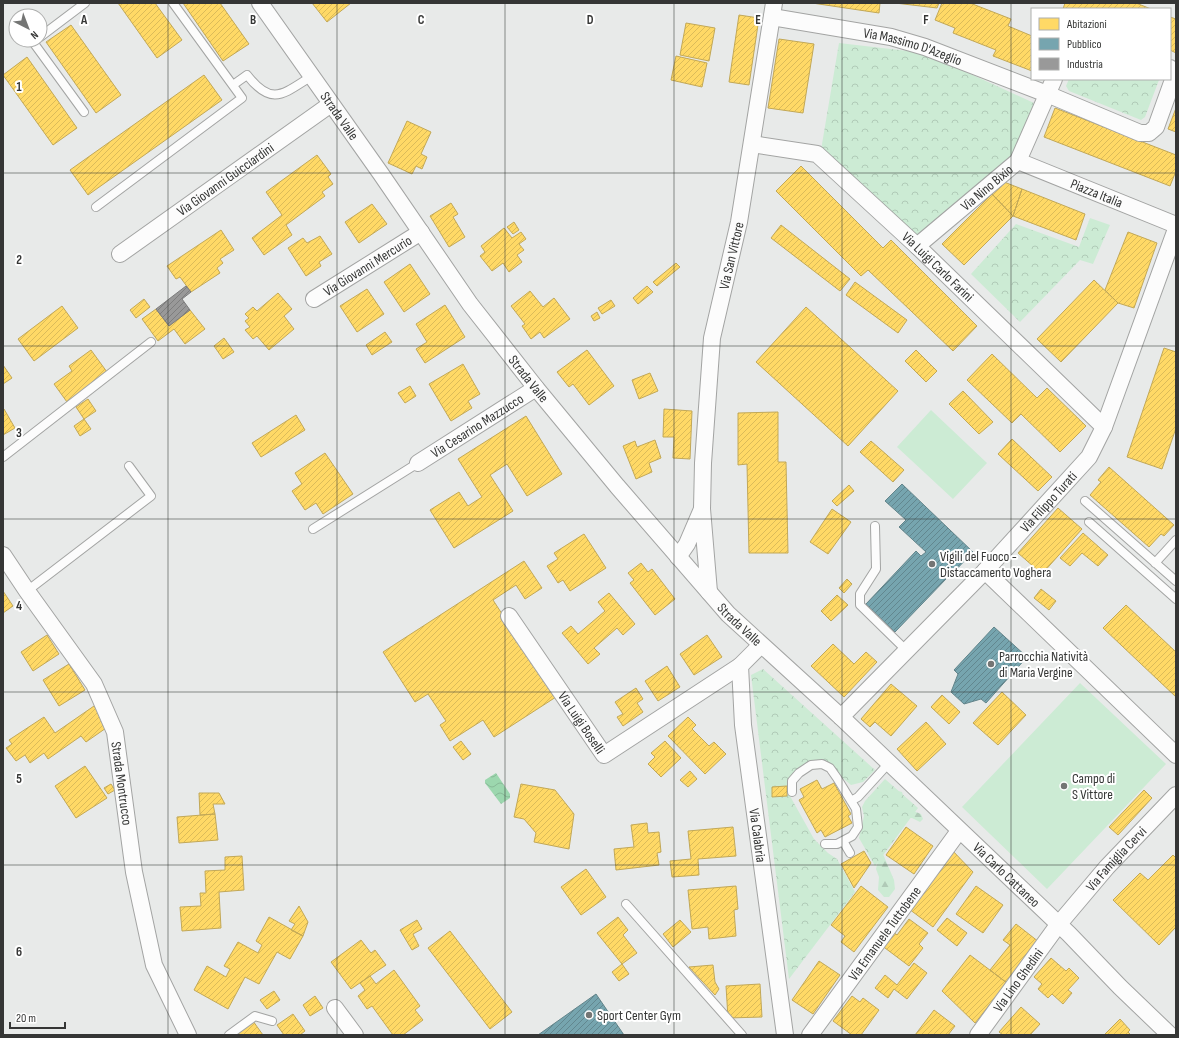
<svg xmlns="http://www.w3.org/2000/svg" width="1179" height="1038" font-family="'Sofia Sans Condensed',sans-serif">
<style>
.forest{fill:url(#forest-firs)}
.park{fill:url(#park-crowns)}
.garden{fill:#ccebd4}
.water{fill:url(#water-waves)}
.homes{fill:url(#homes-hatch);stroke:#c2a857}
.public{fill:url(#public-hatch);stroke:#62848a}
.industry{fill:url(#industry-hatch);stroke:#7b7b7b}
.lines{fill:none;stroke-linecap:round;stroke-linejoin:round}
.lane-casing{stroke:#a3a4a3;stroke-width:10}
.street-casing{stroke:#a3a4a3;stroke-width:18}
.lane{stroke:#fcfcfc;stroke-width:8}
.street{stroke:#fcfcfc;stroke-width:16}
.grid{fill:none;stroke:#353635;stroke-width:1;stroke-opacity:0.55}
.poi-dot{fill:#747574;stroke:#fff;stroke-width:1.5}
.labels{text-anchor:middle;stroke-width:4;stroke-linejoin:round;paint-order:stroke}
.street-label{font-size:14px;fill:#353635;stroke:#fff}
.poi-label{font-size:14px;fill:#353635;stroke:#fff;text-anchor:start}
.grid-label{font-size:13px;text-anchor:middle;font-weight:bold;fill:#353635;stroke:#fff;stroke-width:4;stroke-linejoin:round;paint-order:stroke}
</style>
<defs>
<pattern id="forest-firs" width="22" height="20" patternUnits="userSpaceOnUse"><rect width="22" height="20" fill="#ccebd4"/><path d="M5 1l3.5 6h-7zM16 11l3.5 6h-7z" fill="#b0cab7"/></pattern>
<pattern id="park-crowns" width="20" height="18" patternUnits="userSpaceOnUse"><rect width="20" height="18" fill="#ccebd4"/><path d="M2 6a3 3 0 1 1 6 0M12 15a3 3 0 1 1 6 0" fill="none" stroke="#b0cab7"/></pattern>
<pattern id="water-waves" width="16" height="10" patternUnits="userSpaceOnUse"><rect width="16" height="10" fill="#9cd7ae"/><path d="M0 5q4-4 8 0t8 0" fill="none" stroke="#87b996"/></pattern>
<pattern id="homes-hatch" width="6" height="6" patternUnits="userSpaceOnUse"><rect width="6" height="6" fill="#ffd966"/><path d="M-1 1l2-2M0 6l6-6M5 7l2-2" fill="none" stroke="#dbbb59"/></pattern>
<pattern id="public-hatch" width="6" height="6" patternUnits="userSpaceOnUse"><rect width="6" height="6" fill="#76a5af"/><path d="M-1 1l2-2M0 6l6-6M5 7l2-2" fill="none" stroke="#62878f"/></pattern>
<pattern id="industry-hatch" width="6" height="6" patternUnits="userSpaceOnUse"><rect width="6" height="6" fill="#999"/><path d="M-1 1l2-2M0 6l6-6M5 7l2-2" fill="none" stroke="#7e7e7e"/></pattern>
</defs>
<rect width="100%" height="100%" fill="#e8eae9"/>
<path class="forest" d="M894,790l8,2c4,14 5,17 19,22l2,5 -3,3 -8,-4h-5l-24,36 11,26 1,9 -6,8h-5l-6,-7 1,-13 -3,-8z"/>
<path class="park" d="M839,43l86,10 109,50 2,7 -22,49 -99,78 -94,-87z
M1069,79h90v1l-14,37 -4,3 -72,-29 -3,-5z
M1090,218l20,7 -17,39 -13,-4 -60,62 -49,-48 45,-50 63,23z
M763,669l112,101 -12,12 -12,3 -12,-10 -15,-5 -13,-7 -20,16 -1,17 24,43 14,14 9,6 18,33 -66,87 -38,-304z
M885,779l33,29 -43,58 -16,-28 5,-22 -2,-9 3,-6z"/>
<path class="garden" d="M931,410l56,53 -34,36 -56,-52z
M1080,683l86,81 -119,125 -85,-82z"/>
<path class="water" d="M496,773l14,21v4l-9,6 -16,-21v-3z"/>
<path class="homes" d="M118,3h37l27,37 -25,18z
M183,3h37l29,41 -26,17z
M312,3h39l-24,19z
M812,3h68l-1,10z
M895,3h44l-2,5z
M942,3h28l41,16 -3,7 24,10v35l-39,-15 3,-6 -43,-17 2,-5 -20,-8z
M1065,3h71l15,6h-88z
M739,15l20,3 -10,67 -20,-3z
M1170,17l6,2v34l-6,-3z
M686,23l29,5 -6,33 -29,-6z
M71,25l50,70 -25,18 -50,-71z
M779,39l35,5 -11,69 -35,-5z
M676,56l31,7 -5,24 -31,-7z
M27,57l50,71 -24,17 -50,-70z
M204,75l18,25 -134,95 -18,-25z
M1055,108l121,47v16l-6,15 -126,-49z
M1176,108v24l-8,-3z
M407,121l24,11 -10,22 6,3 -5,12 -6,-3 -4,8 -24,-11z
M317,155l14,19 -3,3 5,7 -11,8 3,4 -39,29 6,10 -28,20 -12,-17 30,-23 -16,-23z
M801,166l82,82 8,-8 86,86 -24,25 -85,-81 -7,6 -85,-85z
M1004,182l18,7 -9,27 -21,-22z
M1022,189l63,25 -9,26 -63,-24z
M992,194l21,22 -49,49 -22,-21z
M451,203l7,11 -5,3 12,20 -16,10 -19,-31z
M372,204l15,20 -28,19 -14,-21z
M514,222l5,8 -6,4 -6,-7z
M781,225l69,54 -10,12 -69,-53z
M504,228l8,10 9,-6 5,7 -7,5 5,6 -7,5 5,7 -13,10 -6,-9 -11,8 -12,-15 5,-4 -4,-6z
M221,230l13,20 -14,9 3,4 -6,5 3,5 -29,19 -11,-15 -4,2 -9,-13z
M1128,232l29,11 -23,65 -16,-5 -13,-13z
M320,236l12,18 -13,8 2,4 -15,10 -18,-28 15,-10 4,5z
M676,263l4,4 -23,19 -4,-4z
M410,264l20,30 -26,18 -20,-30z
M1094,280l24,23 -57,59 -24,-23z
M855,282l52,38 -9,13 -52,-38z
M647,286l6,6 -15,12 -5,-6z
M367,289l17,25 -27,18 -17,-26z
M530,291l13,16 11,-9 16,21 -26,19 -4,-6 -9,7 -9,-13 3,-2 -14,-18z
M278,293l14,16 -8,7 10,13 -25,21 -12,-14 -4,3 -8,-9 5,-3 -5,-6 4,-3 -4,-4 8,-7 4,4z
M144,299l6,8 -14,11 -6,-8z
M611,300l4,6 -13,8 -4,-6z
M445,305l20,32 -40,26 -9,-14 11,-7 -11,-18z
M62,306l16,22 -44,33 -16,-22z
M806,307l92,84 -50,55 -92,-84z
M156,309l13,17 21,-16 15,19 -20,15 -11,-15 -16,12 -16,-22z
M597,312l3,6 -6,3 -3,-5z
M385,332l7,10 -20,13 -6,-10z
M224,338l10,14 -11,7 -9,-13z
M1164,348l12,4v76l-14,41 -35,-12z
M91,350l16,22 -40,30 -13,-18 18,-13 -3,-5z
M587,350l27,36 -25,19 -16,-21 -4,3 -12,-15z
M916,350l21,21 -11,11 -21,-21z
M992,354l45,44 10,-10 39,38 -26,26 -39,-38 -9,9 -45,-43z
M463,364l17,30 -12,7 4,7 -21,13 -22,-37z
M3,365l9,13 -9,6z
M650,373l8,18 -19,8 -7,-19z
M410,386l6,10 -11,7 -7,-10z
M963,391l30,31 -14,12 -30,-30z
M88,399l8,12 -12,8 -8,-12z
M4,409l11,19 -12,7v-25z
M664,409l28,2 -2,48 -17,-1 1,-21h-11z
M778,412v50h8l2,91h-39l-2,-89 -9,1v-52z
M296,415l9,15 -44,27 -9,-14z
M526,416l36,58 -35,22 -20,-32 -17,11 23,36 -59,37 -24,-38 29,-18 9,14 14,-9 -24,-38z
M84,419l7,10 -11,7 -6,-10z
M1012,439l40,38 -14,14 -40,-37z
M655,440l6,18 -12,5 3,9 -16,7 -13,-33 12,-5 2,6z
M871,441l33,29 -11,12 -33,-30z
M325,453l28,41 -30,20 -7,-11 -11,7 -13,-19 10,-7 -7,-11z
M1109,467l65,58 -10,11 -3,-2 -12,13 -59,-52 11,-13 -3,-2z
M849,485l5,6 -17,15 -5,-5z
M1058,508l24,21 -40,45 -24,-21z
M832,509l19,13 -23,32 -18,-12z
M1083,533l25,22 -10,11 -16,-13 -12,13 -10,-8z
M584,534l22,34 -36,23 -7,-11 -5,3 -11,-17 11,-7 -4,-6z
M524,561l18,27 -17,11 -9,-14 -23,15 63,97 -62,40 -11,-17 -33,21 -10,-16 6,-4 -18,-27 -13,8 -32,-50z
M641,563l7,9 4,-3 23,30 -20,16 -25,-32 4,-3 -6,-7z
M847,579l5,5 -8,9 -5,-5z
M1041,589l15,12 -7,9 -15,-12z
M3,591l10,15 -10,7z
M609,593l26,31 -12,11 -6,-7 -23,20 6,6 -12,10 -26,-31 9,-7 7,8 27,-23 -7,-9z
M837,595l11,10 -17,16 -10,-10z
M1126,605l50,47v45l-73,-69z
M47,635l12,19 -26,17 -12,-19z
M707,635l15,22 -28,18 -14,-21z
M833,644l21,20 12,-12 11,10 -33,35 -33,-31z
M69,664l16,26 -26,16 -16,-26z
M667,666l13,21 -22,14 -13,-20z
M891,684l26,22 -26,30 -16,-14 -5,5 -9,-8z
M636,688l7,11 -6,4 6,9 -20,14 -6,-9 6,-3 -8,-12z
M1002,692l24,23 -28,30 -25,-22z
M942,695l18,17 -11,12 -18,-17z
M94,706l15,20 -23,16 -5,-6 -33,23 -4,-6 -14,10 -5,-8 -9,6 -10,-13 6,-4 -3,-4 35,-23 11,16z
M688,717l8,8 -4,4 17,17 5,-4 12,12 -21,20 -37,-38z
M926,722l20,22 -29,27 -20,-22z
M461,741l10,13 -8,6 -10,-13z
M665,741l16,17 -20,19 -13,-13 7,-7 -4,-4z
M85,766l22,32 -31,20 -21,-32z
M690,771l7,8 -9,8 -8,-7z
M817,780l5,9 12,-6 17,31 -3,2 4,7 -27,14 -4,-7 -4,3 -18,-33 5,-3 -4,-8z
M111,784l4,6 -7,4 -4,-6z
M521,784l34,6 19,24 -5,35 -35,-7 2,-9 -12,-14 -10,-2z
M787,786v10l-15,1v-10z
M1144,790l8,8 -34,37 -9,-8z
M199,793h20l6,11h-12l2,10 -15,1z
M215,814l3,26 -39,3 -2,-26z
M647,823l1,10 11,-1 2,20 -4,1 2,12 -43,5 -2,-21 20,-2 -3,-22z
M733,827l3,29 -38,3 1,16 -27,2 -2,-16 21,-2 -3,-28z
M906,827l27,19 -19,28 -28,-19z
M951,849l22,23 -40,55 -24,-18z
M864,851l7,12 -17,25 -13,-24z
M1173,855l3,3v44l-1,1 1,1v23l-17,18 -46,-45 27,-27 8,7z
M242,856l2,34 -25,2 2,36 -39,3 -2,-24 21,-1 -1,-13h6l-1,-22 20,-1v-13z
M586,869l20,28 -25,18 -20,-28z
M736,886l2,23 -4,1 2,26 -27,3 -1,-12 -16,2 -4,-39z
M861,886l27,21 -34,45 -13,-10 4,-6 -14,-11z
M976,886l27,19 -20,28 -27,-19z
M299,906l9,16 -5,14 -12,-6 4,-6 -6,-3z
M269,917l34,19 -13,23 -13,-7 -18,32 -14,-7 -17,32 -34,-19 13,-24 19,11 4,-8 -6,-3 14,-24 20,11 4,-8 -6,-4z
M618,917l10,13 -5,5 14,18 -15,11 -25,-31z
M947,918l20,15 -10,13 -20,-16z
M909,919l19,14 -9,11 4,4 -14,18 -28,-21 11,-14 5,4z
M417,920l5,9 -9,5 6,12 -7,4 -12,-20z
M680,920l11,12 -18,15 -10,-13z
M1016,924l23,18 -32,41 -17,-13 20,-25 -7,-5z
M450,931l62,81 -22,17 -62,-81z
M361,940l10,13 4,-3 11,15 -35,24 -20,-27z
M970,955l37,28 -32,40 -33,-32z
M1051,958l15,13 3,-3 10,10 -11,12 4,3 -9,11 -11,-10 -4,4 -10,-9 4,-5 -8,-7z
M819,961l21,14 -27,39 -21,-14z
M914,963l13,10 -20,26 -13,-10 -6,9 -13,-10 10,-13 12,10z
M622,964l7,10 -10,7 -7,-9z
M713,965l2,17 4,7 -4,6 -26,-28z
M394,970l26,36 -5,4 8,10 -20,15h-10l-21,-29 -5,3 -9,-13 7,-6 -5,-7 10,-7 6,8z
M760,984l2,33 -34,1 -2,-32z
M274,991l6,9 -13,9 -7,-9z
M315,996l8,12 -13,8 -7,-11z
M852,996l8,6 3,-4 16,12 -18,25h-9l-19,-14z
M1021,1007l19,17 -10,11h-27l-4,-3z
M934,1010l21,16 -7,9h-33z
M293,1014l12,17 -5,4h-16l-7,-10z
M1120,1019l10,11 -2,2 3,3h-27z
M253,1021l10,14h-30z"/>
<path class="public" d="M902,484l71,68 -22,23 -4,-4 -5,5 4,3 -51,53 -29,-28 50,-53 5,5 5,-4 -27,-25 7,-7 -21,-19z
M994,627l33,30 -41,46 -5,-4 -17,5 -13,-12 7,-18 -4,-4z
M596,994l28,41h-86z"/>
<path class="industry" d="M186,286l5,6 -9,7 8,11 -21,16 -13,-17z"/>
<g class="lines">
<g class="lane-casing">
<path id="lane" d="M40,37l45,-34
M36,40l-3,2 51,70
M233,85l14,-10c25,32 36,19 65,1
M96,207l146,-109 -69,-95
M3,457l148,-115
M1085,501l91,80
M1089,522l87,77
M875,526l1,43 -16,25v11l46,45
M313,529l105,-66
M1155,563l21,-23
M27,591l124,-95 -22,-30
M792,792v-11l7,-8 12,-8 11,-1 8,4 7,10 19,31 2,18 -6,9 -15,8h-12
M851,801l7,-4 31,-34
M843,841l7,12
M626,904l116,131
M229,1035l26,-19 17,5"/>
</g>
<g class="street-casing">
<g id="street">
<path id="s1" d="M260,3l121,171 89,130 66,84 81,98 111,128 113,103 228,217 51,53 50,48"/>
<path id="s2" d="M772,17l119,20 34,10 122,47 93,39h9l7,-6 18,-50 -4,-9"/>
<path id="s3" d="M752,144l65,10 100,92 187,181"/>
<path id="s4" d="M1018,161l158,64"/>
<path id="s5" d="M917,246l101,-85 36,-82"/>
<path id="s6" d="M120,254l211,-150"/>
<path id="s7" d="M314,299l107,-67"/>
<path id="s8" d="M418,463l118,-75"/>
<path id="s9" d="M702,509l1,-46 9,-125 27,-116 35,-219"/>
<path id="s10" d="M3,555l24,36 67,93 21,48 19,140 20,93 34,70"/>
<path d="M678,557l9,-13 15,-35 7,83"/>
<path d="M985,571l191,184"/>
<path id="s11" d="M509,616l95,139 136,-89"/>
<path id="s12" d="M761,645l-21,21 3,59 42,310"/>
<path id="s13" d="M841,717l144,-146 104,-114 15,-30 72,-198"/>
<path d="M335,1008l20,27"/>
<path id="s14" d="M810,1035l149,-204"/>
<path id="s15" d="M978,1035l80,-110 49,-58 69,-72"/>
</g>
</g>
<use href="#lane" class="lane"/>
<use href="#street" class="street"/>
</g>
<path class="grid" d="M168,3v1032M337,3v1032M505,3v1032M674,3v1032M842,3v1032M1011,3v1032M3,173h1173M3,346h1173M3,519h1173M3,692h1173M3,865h1173"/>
<g class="poi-dot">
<circle cx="932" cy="564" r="4"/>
<circle cx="991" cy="664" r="4"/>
<circle cx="1064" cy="786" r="4"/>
<circle cx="589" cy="1015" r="4"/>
</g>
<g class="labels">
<g class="street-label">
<text dy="5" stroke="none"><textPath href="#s2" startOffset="144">Via Massimo D'Azeglio</textPath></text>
<text dy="5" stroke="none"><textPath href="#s1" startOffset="138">Strada Valle</textPath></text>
<text dy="5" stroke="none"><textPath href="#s6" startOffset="129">Via Giovanni Guicciardini</textPath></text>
<text dy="5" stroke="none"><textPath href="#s5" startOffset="91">Via Nino Bixio</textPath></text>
<text dy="5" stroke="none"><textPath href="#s4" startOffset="85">Piazza Italia</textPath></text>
<text dy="5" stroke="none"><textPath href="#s9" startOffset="256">Via San Vittore</textPath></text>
<text dy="5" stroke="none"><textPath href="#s7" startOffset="63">Via Giovanni Mercurio</textPath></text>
<text dy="5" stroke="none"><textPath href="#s3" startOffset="231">Via Luigi Carlo Farini</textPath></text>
<text dy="5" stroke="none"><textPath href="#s1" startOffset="462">Strada Valle</textPath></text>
<text dy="5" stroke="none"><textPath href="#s8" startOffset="70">Via Cesarino Mazzucco</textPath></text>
<text dy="5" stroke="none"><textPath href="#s13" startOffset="299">Via Filippo Turati</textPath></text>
<text dy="5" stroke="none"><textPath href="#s1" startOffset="786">Strada Valle</textPath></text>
<text dy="5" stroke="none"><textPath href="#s11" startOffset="129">Via Luigi Boselli</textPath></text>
<text dy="5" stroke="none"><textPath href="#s10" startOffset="262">Strada Montrucco</textPath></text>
<text dy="5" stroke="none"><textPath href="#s12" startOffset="200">Via Calabria</textPath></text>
<text dy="5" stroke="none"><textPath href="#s15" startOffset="224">Via Famiglia Cervi</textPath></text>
<text dy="5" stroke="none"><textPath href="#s1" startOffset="1152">Via Carlo Cattaneo</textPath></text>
<text dy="5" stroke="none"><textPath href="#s14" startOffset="126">Via Emanuele Tuttobene</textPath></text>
<text dy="5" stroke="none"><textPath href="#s15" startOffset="68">Via Lino Ghedini</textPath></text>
</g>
<g class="poi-label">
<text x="940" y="561">Vigili del Fuoco -<tspan x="940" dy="16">Distaccamento Voghera</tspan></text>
<text x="999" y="661">Parrocchia Natività<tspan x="999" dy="16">di Maria Vergine</tspan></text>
<text x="1072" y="783">Campo di<tspan x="1072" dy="16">S Vittore</tspan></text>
<text x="597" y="1020">Sport Center Gym</text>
</g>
</g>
<g class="grid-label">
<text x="84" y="24">A</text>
<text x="253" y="24">B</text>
<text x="421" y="24">C</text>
<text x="590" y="24">D</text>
<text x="758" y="24">E</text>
<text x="926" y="24">F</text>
<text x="19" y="91">1</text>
<text x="19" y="264">2</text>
<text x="19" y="437">3</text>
<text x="19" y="610">4</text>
<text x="19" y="783">5</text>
<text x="19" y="956">6</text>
</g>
<rect width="1179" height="1038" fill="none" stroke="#353635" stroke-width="8"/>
<rect x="1031" y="8" width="140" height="72" fill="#ffffff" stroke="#aeafae"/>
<rect x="1039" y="18" width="20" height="12" fill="#ffd966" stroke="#aeafae"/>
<text x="1067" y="28" font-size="12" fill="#353635">Abitazioni</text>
<rect x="1039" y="38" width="20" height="12" fill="#76a5af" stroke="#aeafae"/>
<text x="1067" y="48" font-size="12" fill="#353635">Pubblico</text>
<rect x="1039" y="58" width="20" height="12" fill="#999999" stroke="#aeafae"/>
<text x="1067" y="68" font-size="12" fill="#353635">Industria</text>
<g transform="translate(28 28) rotate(138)"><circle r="19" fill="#ffffff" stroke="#aeafae"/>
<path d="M0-3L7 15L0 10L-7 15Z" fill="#747574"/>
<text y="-6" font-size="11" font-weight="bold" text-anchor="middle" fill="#353635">N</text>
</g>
<path d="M10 1022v6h55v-6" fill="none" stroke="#353635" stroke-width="2"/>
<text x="16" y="1022" font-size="12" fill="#353635" stroke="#ffffff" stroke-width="3" paint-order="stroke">20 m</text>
</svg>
